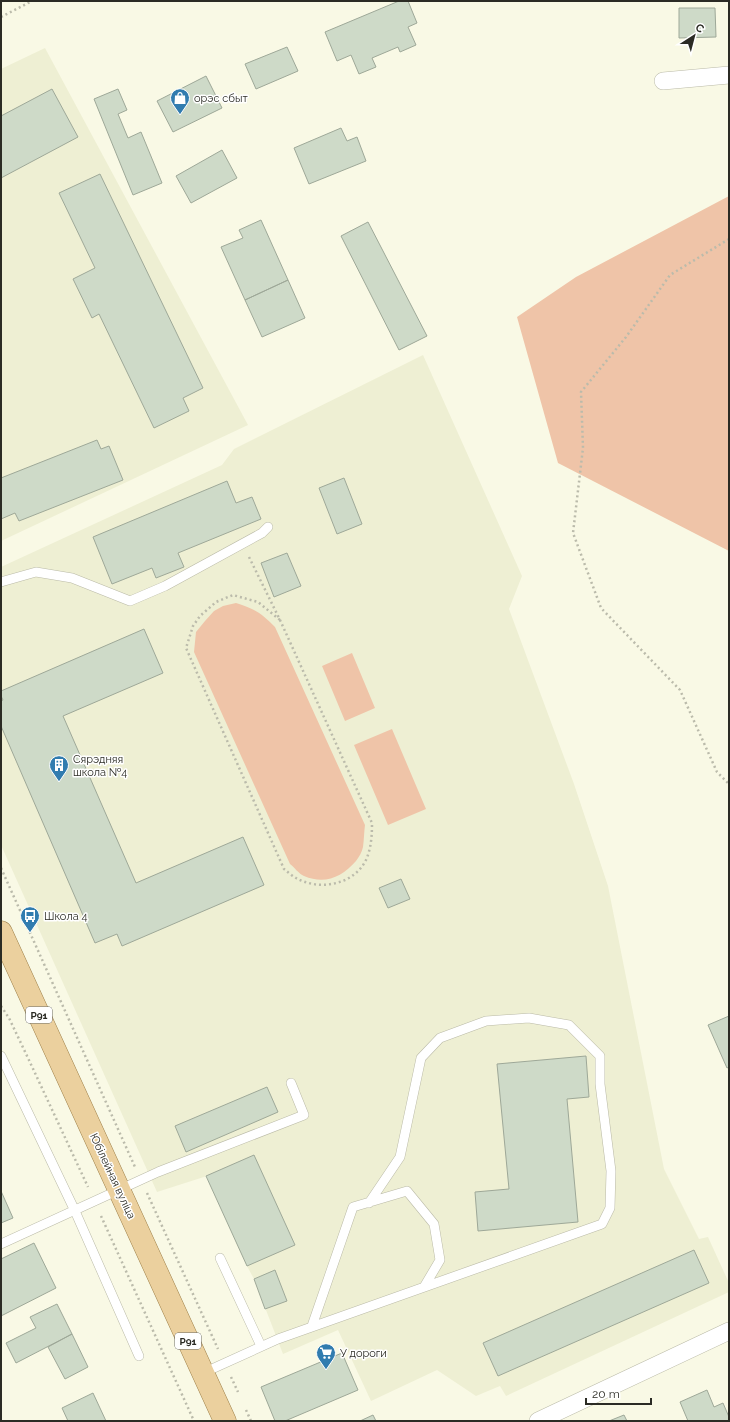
<svg xmlns="http://www.w3.org/2000/svg" width="730" height="1422" font-family="Raleway,sans-serif">
<style>
.built{fill:#eeefd3}
.green{fill:#efc4a8}
.building{fill:#cedac8;stroke:#9ea898}
.lines{fill:none;stroke-linecap:round;stroke-linejoin:round}
.service-casing{stroke:#babaa7;stroke-width:10}
.minor-casing{stroke:#babaa7;stroke-width:18}
.primary-casing{stroke:#9f814a;stroke-width:23}
.path{stroke:#bbbbab;stroke-width:2.5;stroke-dasharray:2 3;stroke-linecap:butt}
.service{stroke:#fff;stroke-width:9}
.minor{stroke:#fff;stroke-width:17}
.primary{stroke:#ebd09e;stroke-width:22}
.labels{text-anchor:middle;stroke-width:3;stroke-linejoin:round;paint-order:stroke}
.shield{fill:#fff;stroke:#6b6b66;stroke-width:1}
.shield-label{font-size:10px;font-weight:bold;fill:#2b2b24}
.poi-label{font-size:11px;fill:#2b2b24;stroke:#fff;text-anchor:start}
.street-label{font-size:11px;fill:#2b2b24;stroke:#fff}
</style>
<rect width="100%" height="100%" fill="#f9f9e5"/>
<path class="built" d="M45,48l203,377 -247,116v-472z
M423,355l99,221 -13,33 65,175 34,102 56,283 35,70 9,-2 21,46v9l-223,104 -6,-10 -24,10 -39,-26 -66,31 -33,-71 -55,24 -29,-75 -7,-13 -40,-90 -50,16 -156,-347v-278l221,-102 12,-16z"/>
<path class="green" d="M729,196v355l-171,-88 -41,-146 59,-40z
M236,603c19,6 25,10 39,24l90,198c-1,7 -1,15 -2,22 -1,5 -4,10 -7,14 -14,16 -31,24 -52,15 -5,-2 -10,-9 -14,-12l-96,-212 2,-20 9,-11 9,-10 9,-5z
M352,653l23,55 -30,13 -23,-55z
M392,729l34,80 -38,16 -34,-80z"/>
<path class="building" d="M399,1h9l9,22 -9,4 8,18 -16,7 -2,-5 -26,11 4,9 -17,7 -8,-19 -14,6 -12,-29z
M679,8h36l1,29 -37,1z
M287,47l11,24 -42,18 -11,-25z
M206,76l16,32 -49,24 -16,-31z
M52,89l26,48 -77,41v-62z
M118,89l9,21 -9,4 10,24 13,-6 21,51 -29,12 -39,-96z
M341,128l6,13 10,-4 9,24 -57,23 -15,-36z
M222,150l15,28 -46,25 -15,-27z
M100,174l103,214 -20,10 6,13 -35,17 -55,-114 -7,4 -19,-39 22,-11 -36,-75z
M261,220l27,60 -43,20 -24,-53 22,-9 -4,-8z
M368,222l59,114 -28,14 -58,-114z
M288,280l17,38 -43,19 -17,-37z
M97,440l4,9 8,-3 14,34 -104,41 -4,-8 -14,6v-41z
M344,478l18,46 -25,10 -18,-46z
M227,481l9,22 16,-6 9,22 -83,34 6,14 -28,11 -4,-10 -40,16 -19,-47z
M287,553l14,33 -27,11 -13,-34z
M144,629l19,44 -100,43 73,167 107,-46 21,48 -142,61 -5,-12 -22,9 -94,-217v-25l2,-1 -2,-4v-5z
M401,879l9,20 -22,9 -9,-20z
M729,1016v51l-2,1 -19,-43z
M586,1056l3,41 -22,2 11,123 -100,9 -3,-39 34,-3 -12,-125z
M267,1087l11,25 -92,40 -11,-26z
M254,1155l41,90 -48,21 -41,-90z
M1,1191l12,27 -12,5z
M34,1243l22,45 -55,28v-57z
M694,1250l15,33 -211,93 -15,-33z
M275,1270l12,31 -22,8 -11,-30z
M57,1304l15,30 -56,29 -10,-20 30,-15 -6,-11z
M72,1334l16,33 -23,12 -17,-32z
M342,1353l16,37 -73,31h-10l-14,-34z
M707,1390l7,17 9,-4 6,14v4h-41l-8,-19z
M93,1393l13,28h-38l-6,-13z
M373,1415l3,6h-16z
M624,1415l3,6h-18z"/>
<g class="lines">
<g class="service-casing">
<path id="service" d="M1,582l35,-10 36,6 58,23 35,-15 97,-53 6,-6
M1,1056l74,155 64,145
M1,1244l157,-72 146,-57 -13,-32
M220,1258l41,88
M312,1326l41,-119 54,-16 27,33 6,36 -16,27
M203,1373l75,-34 324,-115 8,-16 1,-37 -11,-87v-28l-31,-31 -40,-7 -43,3 -46,17 -19,20 -21,99 -31,46"/>
</g>
<g class="minor-casing">
<path id="minor" d="M663,81l66,-6
M538,1421l191,-90"/>
</g>
<g class="primary-casing">
<path id="primary" d="M1,932l224,489"/>
</g>
<path class="path" d="M1,17l31,-16
M729,239l-59,36 -44,62 -45,55 2,56 -10,85 28,75 79,82 37,82 12,12
M249,557l31,63 92,203c0,14 -1,27 -7,39 -13,23 -46,29 -69,16 -4,-2 -8,-6 -12,-9l-98,-221 7,-22 7,-10 16,-14 17,-7 25,7 22,18
M1,868l134,299
M1,1006l8,12 19,40 60,129
M147,1193l71,156
M101,1216l93,205
M231,1377l7,15
M246,1410l5,11"/>
<use href="#service" class="service"/>
<use href="#minor" class="minor"/>
<use href="#primary" class="primary"/>
</g>
<defs>
<g id="shop-pin" transform="scale(1)"><path d="M0 17L-7.5 6A9.5 9.5 0 1 1 7.5 6Z" fill="#317caf" stroke="#fff"/><path d="M-5-2.5h2.3a2.7 3.5 0 0 1 5.4 0H5L5.5 6h-11ZM-1.5-2.5h3a1.5 2.3 0 0 0-3 0Z" fill="#fff"/></g>
<g id="building-pin" transform="scale(1)"><path d="M0 17L-7.5 6A9.5 9.5 0 1 1 7.5 6Z" fill="#317caf" stroke="#fff"/><path d="M-4-6H4V6H1V3H-1V6H-4ZM-2.5-4.3h1.7v1.8h-1.7ZM.8-4.3h1.7v1.8H.8ZM-2.5-1h1.7V.8h-1.7ZM.8-1h1.7V.8H.8Z" fill="#fff"/></g>
<g id="bus-pin" transform="scale(1)"><path d="M0 17L-7.5 6A9.5 9.5 0 1 1 7.5 6Z" fill="#317caf" stroke="#fff"/><path d="M-5-6H5V4H4V6H2V4H-2V6H-4V4H-5ZM-3.5-4V0h7V-4ZM-3.5 1.2v1.5H-2V1.2ZM2 1.2v1.5H3.5V1.2Z" fill="#fff"/></g>
<g id="supermarket-pin" transform="scale(1)"><path d="M0 17L-7.5 6A9.5 9.5 0 1 1 7.5 6Z" fill="#317caf" stroke="#fff"/><path d="M-6-5.5h2.5l.6 2H6L4.5 2H-2.5L-4.4-4H-6ZM-1.5 3.2a1.3 1.3 0 1 0 .1 0ZM3 3.2a1.3 1.3 0 1 0 .1 0Z" fill="#fff"/></g>
</defs>
<g fill-rule="evenodd">
<use href="#shop-pin" x="180" y="98"/>
<use href="#building-pin" x="59" y="765"/>
<use href="#bus-pin" x="30" y="916"/>
<use href="#supermarket-pin" x="326" y="1353"/>
</g>
<g class="labels">
<g class="shield">
<rect x="26" y="1007" width="26" height="16" rx="3"/>
<rect x="175" y="1333" width="26" height="16" rx="3"/>
</g>
<g class="shield-label">
<text x="39" y="1019">Р91</text>
<text x="188" y="1345">Р91</text>
</g>
<g class="poi-label">
<text x="194" y="102">орэс сбыт</text>
<text x="73" y="763">Сярэдняя<tspan x="73" dy="13">школа №4</tspan></text>
<text x="44" y="920">Школа 4</text>
<text x="340" y="1357">У дороги</text>
</g>
<g class="street-label">
<text transform="translate(113 1176) rotate(65)" y="4">Юбілейная вуліца</text>
</g>
</g>
<rect width="730" height="1422" fill="none" stroke="#2b2b24" stroke-width="4"/>
<g transform="translate(694 36) rotate(36)" stroke="#ffffff" stroke-width="3" paint-order="stroke">
<path d="M0-3L7 15L0 10L-7 15Z" fill="#2b2b24"/>
<text y="-6" font-size="11" font-weight="bold" text-anchor="middle" fill="#2b2b24">С</text>
</g>
<path d="M586 1398v6h65v-6" fill="none" stroke="#2b2b24" stroke-width="2"/>
<text x="592" y="1398" font-size="12" fill="#2b2b24" stroke="#ffffff" stroke-width="3" paint-order="stroke">20 m</text>
</svg>
